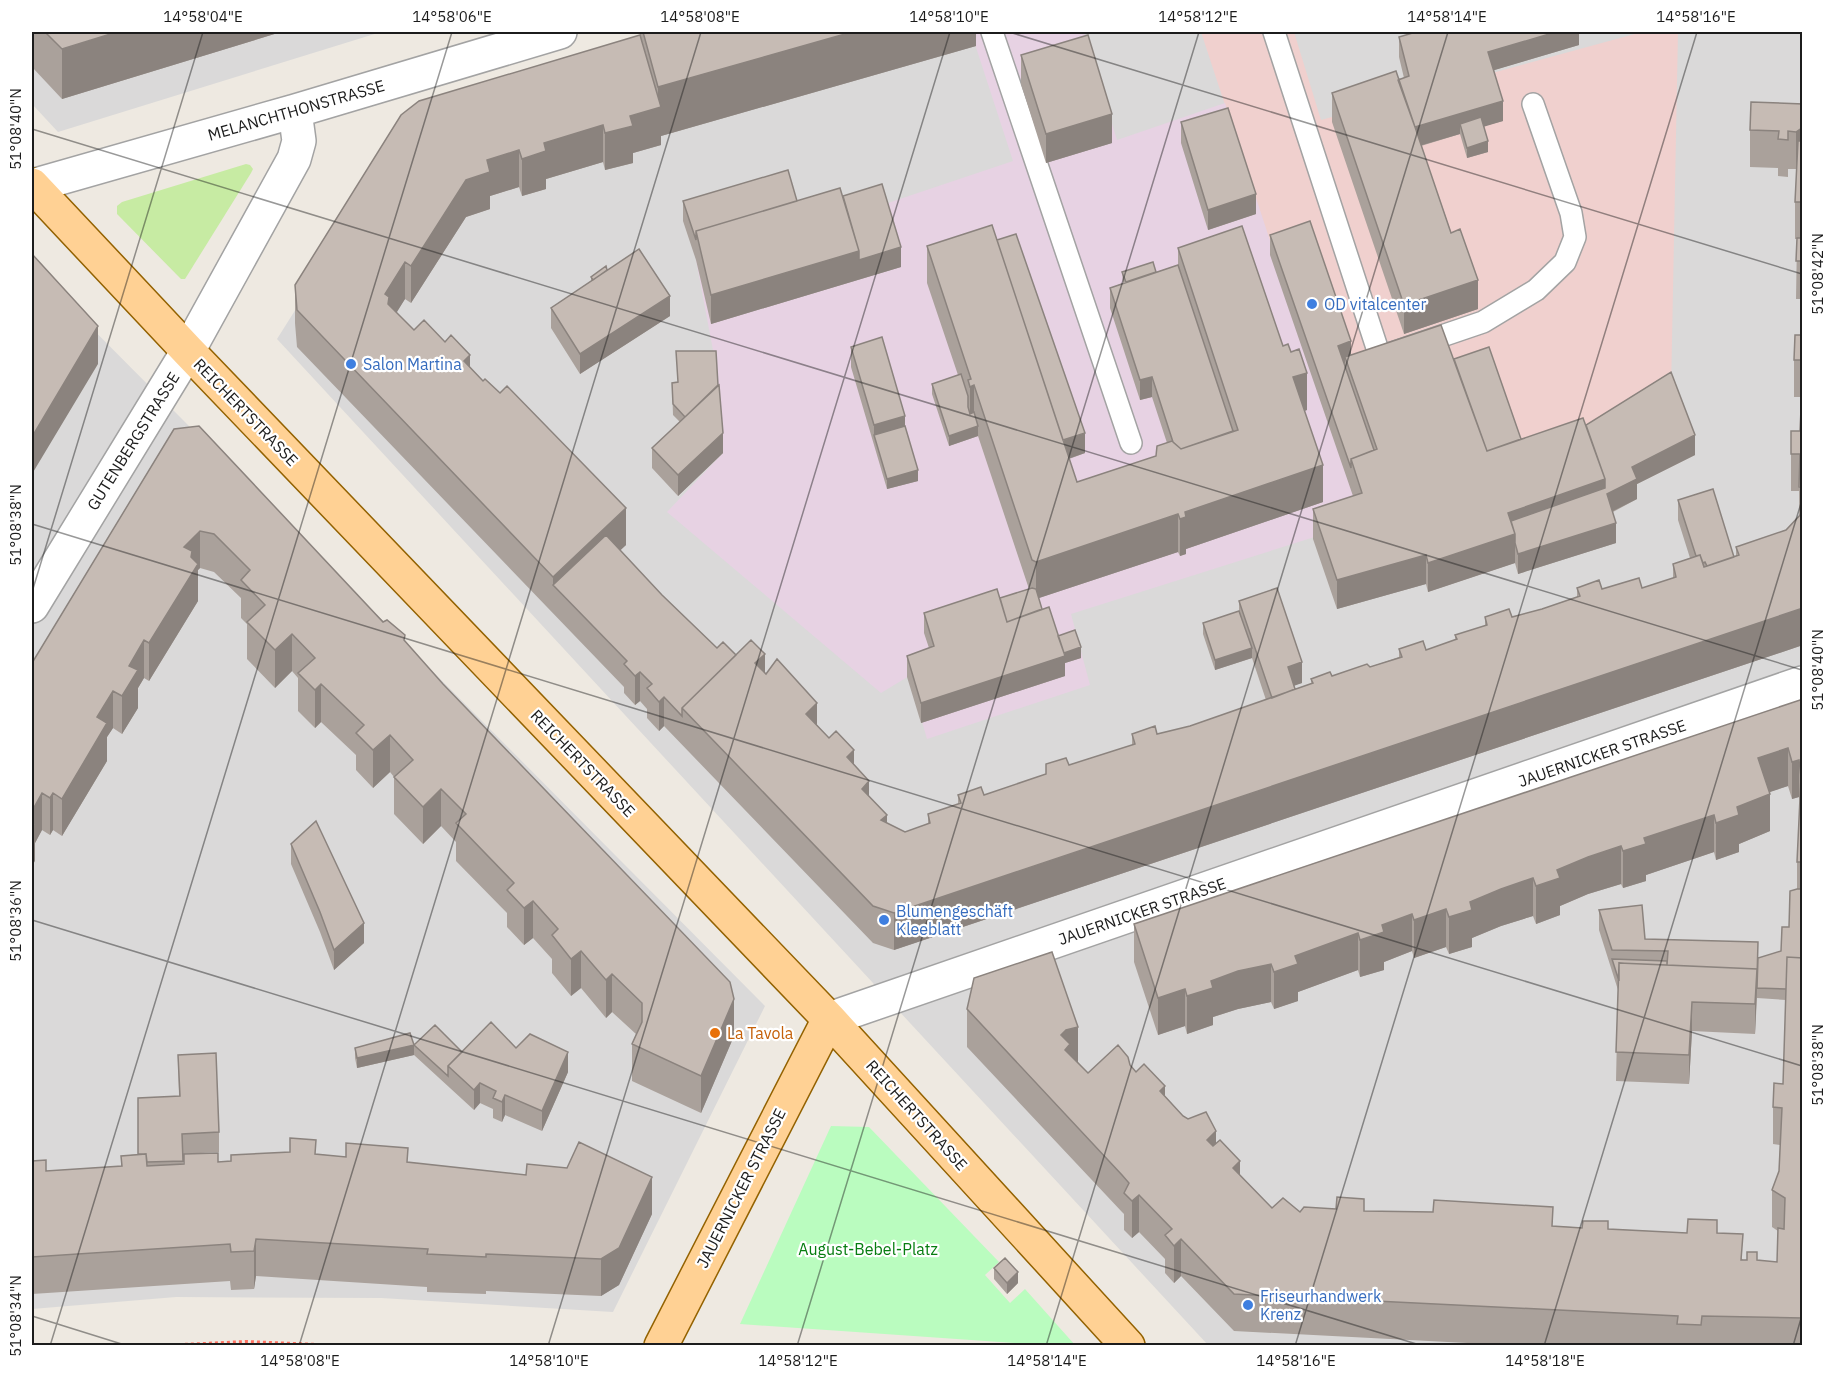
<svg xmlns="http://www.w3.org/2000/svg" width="1834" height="1377" font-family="'IBM Plex Sans',sans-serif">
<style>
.residential{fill:#dad9d9}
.commercial{fill:#f0d0ce}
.industrial{fill:#e7d2e3}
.grass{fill:#c7eba3}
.park{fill:#bafcbf}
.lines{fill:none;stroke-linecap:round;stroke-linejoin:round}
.lane-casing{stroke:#a3a3a3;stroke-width:24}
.street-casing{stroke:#a3a3a3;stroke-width:36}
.primary-casing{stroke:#936200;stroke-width:36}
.path{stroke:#ff7060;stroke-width:4;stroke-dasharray:3 3;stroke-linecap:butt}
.lane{stroke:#fff;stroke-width:21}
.street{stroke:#fff;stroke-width:33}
.primary{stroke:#ffd194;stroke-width:33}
.wall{fill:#aaa19b}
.shaded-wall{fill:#8b837e}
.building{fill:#c6bbb4;stroke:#8b837e;stroke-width:1.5}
.ticks{fill:none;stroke:#1c1c1c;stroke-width:1.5;stroke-opacity:0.45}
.shop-dot{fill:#3f7fe0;stroke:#fff;stroke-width:2}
.food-dot{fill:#e8710a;stroke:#fff;stroke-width:2}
.labels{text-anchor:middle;stroke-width:4.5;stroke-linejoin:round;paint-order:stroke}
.street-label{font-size:16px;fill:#1c1c1c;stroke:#fff}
.shop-label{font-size:16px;fill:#366cbe;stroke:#fff;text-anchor:start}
.food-label{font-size:16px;fill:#c56008;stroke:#fff;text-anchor:start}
.park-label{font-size:16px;fill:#067d10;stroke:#fff}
.neatline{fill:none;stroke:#1c1c1c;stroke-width:2}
.ticks-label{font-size:15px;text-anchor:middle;fill:#1c1c1c}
</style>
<rect width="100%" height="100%" fill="#eee9e1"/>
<path class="residential" d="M32,32h349l-323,100 -26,-28z
M764,32h1038v1313h-594l-931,-1006 128,-203z
M32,268l733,738 -152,306 -232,-14 -205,-1 -144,12z"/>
<path class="commercial" d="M1201,32h93l27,88 321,-88h36l-7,360 -309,130z"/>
<path class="industrial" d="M971,32h113l33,108 108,-37 137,419 -291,92 19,71 -163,54 -18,-63 -28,17 -214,-181 56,-59 -8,-92 -19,-101 186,-55 131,-44z"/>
<path class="grass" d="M246,164l4,1 3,4 -2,4 -66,106h-4l-64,-65v-8l5,-4z"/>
<path class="park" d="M831,1126l38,1 130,135 -14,13 25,28 15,-14 50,56h-31l-304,-21z"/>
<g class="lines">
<g class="lane-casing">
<path id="lane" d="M992,32l139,411
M1274,32l106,325 103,-35 53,-32 29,-28 10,-25 -4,-24 -38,-109"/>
</g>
<g class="street-casing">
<path id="street" d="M32,186l263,-75 265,-79
M32,606l156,-255 106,-192 5,-18 -4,-30
M829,1019l973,-336"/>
</g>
<g class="primary-casing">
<path id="primary" d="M32,185l156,166 641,668 299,327
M661,1346l168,-327"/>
</g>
<path class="path" d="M161,1346l85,-4 98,4"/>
<use href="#lane" class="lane"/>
<use href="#street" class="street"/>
<use href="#primary" class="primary"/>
</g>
<path class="wall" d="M32,32h249l-219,67 -30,-32z
M640,32h336v14l-315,90v9l-28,8v10l-28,7 -2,-8 -57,17v10l-24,7 -3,-9 -29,9v13l-24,8 -55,86 -6,-4 -9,13 18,18 56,38 156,177 -6,5 42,45 55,53 19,7 29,18 52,52 37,40 15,31 18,27 18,9 23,-8v-10l30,-10v-9h26l62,-21 23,-9 63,-20v-11h25l33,-8 76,-26 -14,-42 -37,12 -12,-36v-11l36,-12v-10l63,82 -8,2 1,4 16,-5v-5l21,-3 38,-9 29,-10v-8l27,1 29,-10v-5l30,-9v-9h27l30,-8 35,-12v-9l25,1 40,-1 31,-10v-14l17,-6 -12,-38v-20l56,57 2,-1v-9l50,-17 13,-14v-25h-8v-37l9,-23 1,-34h-7v-37l9,-25v310l-909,305 -21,-7 -209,-217 -5,5 -12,-13v-9l-7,-8 -5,4 -11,-12v-6l-327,-340 -2,-24v-38l345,-250z
M1579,32v13l-85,25 9,51 -19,5 4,26 -21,6 -7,-24 -39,12 57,163 -74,25 -72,-212v-29l72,-15 -5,-21v-20z
M1803,41v258h-7l1,-60h-2v-37l2,-33h-9v8l-10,-1v-8l-28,-1v-37l51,-26z
M1021,55l91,88 -66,20 -25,-79z
M1181,122l75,92 -48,16 -27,-87z
M843,196l58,71 -190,57 -15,-64 -13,-39v-20h114z
M1270,235l81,121 103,5 67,78 65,-14 109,30 -58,29v15l-24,13 3,31 -98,31 -3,-11 -87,29 -2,-8 -89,25 -24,-70v-30l40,-13 -83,-241z
M997,240l88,213 -16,6 8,23 79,-26 11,-13 -15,-46 -12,3 -30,-92v-20l13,-5 -1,-11h34l22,-7v-17l105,98 24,64 -3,1 19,91 -137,47v5l-6,2 -2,-4 -139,46 3,11 16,27 23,22 -16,5v13l-144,47 -14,-46v-21l22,-8 -5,-15v-20l76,-15 29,-9 -51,-153 -29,10 -17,-52v-10l26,-9 -31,-92v-37z
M607,270l63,46 -90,58 -29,-46v-20l40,-27v-4z
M851,347l54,79 13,55 -31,8 -36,-122z
M672,383l51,70 -45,43 -26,-28v-20l28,-26 -7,-7z
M174,429l231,212 329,395 -33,77 -69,-32v-37l4,-10 -24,-22 -6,6 -25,-30 -10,8 -19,-23v-14l-19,-21 -9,7 -17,-18v-14l-51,-52v-19l-15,-16 -18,18 -29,-30v-37l-4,-5 -17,16 -17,-18v-15l-35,-33 -6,6 -17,-17v-33l-6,-7 -17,17 -28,-29v-35l-6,-6v-20l-27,-26 -14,-4 -2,2v31l-49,80 -5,-3 -6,10v20l-16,26 -9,-6 -6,9v24l-45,75 -9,-6 -3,5 -8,-5 -7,13v18l-3,-198z
M1803,699v647h-278l-291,-15 -53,-55 -7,7 -9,-10v-14l-26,-27 -7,6 -8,-8v-16l-2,-2 -155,-165v-38l111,53 10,11 42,-8 6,7 29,24 18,20 33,27 24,32 32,33 28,4 64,-1 189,15 134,7h30l26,27 34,2 1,-31 -6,-4v-37l7,-19 1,-26 -7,-1v-37l10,-23 3,-84 -29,-2 -2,36 -63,-3 -3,53 -73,-3 2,-91 -19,-60v-20l46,29 113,31 23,-19 8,-24 8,-38v-27l3,-58 -1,-7 -7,2 -4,-13 -19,6 1,39 -31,13v8l-23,8 -2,-8 -68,23v6l-23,7 -2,-4 -33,10 -28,12v9l-24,9 -3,-8 -32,10 -29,12v9l-23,7 -3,-7 -32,11 -2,-7 -28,11v8l-24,7 -2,-7 -60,22v9l-24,8 -3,-7 -33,7 -25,8v8l-26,9 -2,-8 -27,9 -24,-73v-38z
M291,844l73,99 -30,27 -14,-38 -29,-68z
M414,1045l48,7 54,-4 52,24 -26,59 -37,-16 -3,7 -9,-4v-9l-13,-6 -6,7 -60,-55 -57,13 -2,-10v-10z
M178,1055l41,77v20l-36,2v10h1v-10l34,8 98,-8 92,9 244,51 -33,71 -18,11 -115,-5v3l-59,-2v-5l-171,-11 -2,13 -23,1 -1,-9 -198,13v-133l14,10 75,-5v-10l17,-2 41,-58z
M994,1268l24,15 -11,11 -13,-15z"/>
<path class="shaded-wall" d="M117,32h164l-219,67v-50z
M852,32h124v14l-315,90v9l-28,8v10l-28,7v-37l25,-17 28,-8v-21z
M1556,32h23v13l-91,27v-20z
M1503,101v20l-40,12 -3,-9v10l-48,14v-20z
M1112,114v29l-66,20v-29z
M603,125v37l-57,17v10l-24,7v-37l22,-16z
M1802,126v38l-6,5v-37z
M1488,141v11l-21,6v-10z
M519,150v37l-29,9v13l-24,8 -55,86v-37l55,-86 21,-20z
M1256,194v20l-48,16v-20z
M901,247v20l-190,57v-29l148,-44z
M405,262v37l-16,26 -4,-31z
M1478,280v29l-74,25v-29z
M670,296v20l-90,58v-20z
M98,326v38l-66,110v-37z
M1351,341v20l-6,-4v6l-7,3v-20z
M470,355v38l-6,-32z
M1307,373v37l-14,5v-38z
M1152,377v20l-12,3v-20z
M974,385v38l-4,1v-37z
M905,416v20l-31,-1v-10z
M978,426v10l-29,10v-10z
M723,433v20l-45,43v-21z
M1085,433v20l-26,9v-20z
M1695,435v20l-58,29v15l-30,15v-20l25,-27z
M1323,465v37l-137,47v5l-6,2v-37l5,-7z
M918,470v11l-31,8v-10z
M1605,479v29l-90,32v23l-87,29v-29l80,-50z
M626,508v37l-58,55 -15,-15v29v-37z
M1178,514v38l-142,47v-37z
M1616,523v20l-98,31v-20z
M200,531v37l-2,2v31l-49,80v-38l35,-96z
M1426,555v29l-89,25v-29z
M1803,608v37l-909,305v-37z
M292,634v37l-17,17v-38z
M144,640v38l-6,10v20l-16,26v-38l7,-30z
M1081,647v11l-16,5v13l-144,47v-20z
M1252,648v10l-37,12v-10z
M765,654v38l-10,-29z
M1302,662v21l-14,5v-21z
M640,672v29l-5,4v-29z
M321,684v38l-6,6v-38z
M113,691v37l-6,9v24l-45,75v-37l35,-82z
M664,697v29l-5,5v-29z
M817,703v37l-11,-26z
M390,735v37l-17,16v-38z
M1788,748v38l-30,10v-38z
M854,750v37l-7,-30z
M1799,760v37l-7,2v-37z
M869,781v37l-7,-29z
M441,789v37l-18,18v-37z
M42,793v37l-7,13v18l-3,5v-55z
M53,793v37l-3,5v-37z
M1770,794v37l-31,13v8l-23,8v-37l21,-16z
M887,815v37l-6,-32z
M1714,815v37l-68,23v6l-23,7v-37l21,-13z
M1621,846v38l-33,10 -28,12v9l-24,9v-38l21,-16 31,-13z
M1533,878v38l-32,10 -29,12v9l-23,7v-37l21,-15 31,-13z
M533,901v37l-9,7v-37z
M1446,909v38l-32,11v-38z
M1412,914v37l-28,11v8l-24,7v-37l22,-15z
M364,923v20l-30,27v-20z
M1358,933v37l-60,22v9l-24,8v-37l21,-16z
M581,951v37l-10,8v-37z
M1271,964v38l-33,7 -25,8v8l-26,9v-38l24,-15 27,-10z
M1757,969v19l-2,46v-30z
M612,974v38l-6,6v-38z
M1185,989v37l-27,9v-37z
M734,999v37l-33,77v-37z
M1692,1002v29l-3,53v-29z
M1078,1027v37l-8,3 -9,-32 5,-5z
M414,1045v10l-57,13v-10z
M568,1052v20l-26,59v-20z
M480,1083v20l-6,7v-20z
M1165,1086v37l-5,-32z
M505,1095v20l-3,7v-20z
M1216,1131v38l-9,-29z
M1240,1161v37l-7,-30z
M652,1177v37l-33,71 -18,11v-37z
M1139,1195v37l-7,6v-37z
M256,1239v37l-2,13v-38z
M1181,1239v37l-7,7v-37z
M1018,1272v11l-11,11v-11z"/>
<path class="building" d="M45,32h72l-55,17z
M643,32h209l-194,55z
M1416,32h140l-68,20 15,49 -88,26 -17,-47 11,-4 -10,-39z
M640,35l21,72 -31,9 3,10 -28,7 -2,-8 -59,18 2,8 -24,8 -3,-9 -32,10 3,12 -24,8 -55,86 -6,-4 -20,32 4,3 -1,7 26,26 10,-10 21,22 6,-7 19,20 -6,6 19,20 2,-2 15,14 7,-7 119,122 -73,69 -256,-267 -2,-25 106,-170 18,-14z
M1088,35l24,79 -66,20 -25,-79z
M1803,41v30h-2z
M1396,71l55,162 9,-4 18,51 -74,25 -72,-212z
M1751,102l52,2v23l-7,5 -8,-1v9l-10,-1 1,-8 -29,-1z
M1228,108l28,86 -48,16 -27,-88z
M1481,117l7,24 -21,7 -7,-24z
M1798,141h5v61h-8z
M788,170l9,31 -101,30v9l-13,-39z
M882,184l19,63 -42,13v-9l-16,-55z
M840,188l19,63 -148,44 -15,-64z
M1310,221l41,120 -13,5 36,104 -23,9v9l-81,-233z
M992,225l85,257 79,-26 1,-10 15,-5 9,8 57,-19 -60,-182 64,-22 41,120 5,-2 3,8 8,-3 8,24 -14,4 30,88 -138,47 1,5 -6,2 -2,-5 -142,48 -4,-2 -58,-175 -4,2 -2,-7 3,-1 -44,-133z
M1016,234l69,199 -22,7 -66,-200z
M1797,238h6v23h-7z
M639,249l31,47 -90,58 -29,-46z
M32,254l66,72 -66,111z
M1153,262l3,10 -30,10 -4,-10z
M1178,265l55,166 -52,18 -8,-7 -21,-65 -12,3 -30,-92z
M606,266l1,4 -14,10 -2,-3z
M1441,325l46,126 96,-33 22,61 -97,34 7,21 -87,29 -2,-8 -89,25 -24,-71 49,-16 -11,-34 26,-10 -32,-92z
M1795,335h8v25h-9z
M882,337l23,79 -31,9 -23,-78z
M1489,347l32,92 -34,12 -33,-92z
M676,351h40l2,34 -33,32 -12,-13 -1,-21 6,-1z
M1803,365v123l-4,-1 1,-33h-9v-23h9z
M1671,372l24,63 -63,32 5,12 -30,15 9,29 -98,31 -3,-11v-9l-4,-13 94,-33v-9l-19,-54z
M961,374l7,22v11l2,7 4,-2 4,14 -29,10 -17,-52z
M719,385l4,48 -45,42 -26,-27z
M199,426l184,196 4,-2 18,15 -1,5 39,44 287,298 4,17 -33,77 -69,-32 10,-22v-19l-30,-29 -6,6 -25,-29 -10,8 -19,-24 6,-6 -25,-28 -9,7 -17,-18 7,-7 -58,-60 10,-9 -25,-25 -18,18 -29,-30 19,-17 -23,-25 -17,15 -17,-17 8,-8 -43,-41 -6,6 -17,-17 17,-15 -23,-24 -17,16 -28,-28 18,-17 -24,-25 9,-10 -36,-36 -14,-3 -16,16 8,4 -1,6 7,7 -49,79 -5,-3 -15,26 9,4 -16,26 -9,-5 -16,26 10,6 -45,76 -9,-6 -3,5 -8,-5 -10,18v-148l142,-234z
M905,426l13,44 -31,9 -13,-44z
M1713,489l21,68 -27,9 -2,-4 -2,1 -3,-8 -4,1 -18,-56z
M1803,512v96l-909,305 -21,-7 -191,-198 69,-68 14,14 -10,9 11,11 11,-15 40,44 -11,11 23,24 7,-7 18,19 -7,7 22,24 -7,8 25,26 -6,5 24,12 25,-9 -2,-9 33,-11 -3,-8 23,-8 3,8 62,-21v-10l20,-6 3,7 66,-21 -3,-10 23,-8 2,8 33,-8 123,-43 -2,-4 19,-7 2,4 35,-12 3,3 32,-10 -3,-8 24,-8 3,9 31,-11 -2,-4 32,-10 -2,-8 24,-8 3,8 30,-8 38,-13 -3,-8 22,-8 3,9 37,-11 3,10 34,-11 -3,-13 27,-9 4,12 35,-12 -3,-8 50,-17z
M606,535l56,60 55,53 6,-6 13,13 -54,53v8l-18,-19 -5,5 -12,-14 5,-4 -12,-12 -5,4 -11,-12 3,-3 -74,-76z
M1032,588l4,1 6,20 -35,13 -7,-24z
M1277,588l25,74 -14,5 7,22 -23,9 -33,-97z
M997,589l10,33 42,-15 16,49 -144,47 -14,-47 27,-10 -10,-33z
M1239,611l13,37 -37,12 -12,-37z
M1075,630l6,17 -17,6 -6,-17z
M1803,699v163h-6l4,-85 -2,-17 -7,2 -4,-14 -30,10 12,36 -33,13 2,8 -23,8 -2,-8 -70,23 2,6 -23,7 -2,-5 -33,11 -31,13 3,8 -24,8 -3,-8 -32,11 -31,13 2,8 -23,7 -3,-8 -32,11 -2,-6 -30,11 2,7 -24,8 -2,-7 -63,23 3,8 -24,8 -3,-8 -33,7 -27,10 2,7 -26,8 -2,-7 -27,9 -24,-74z
M316,821l48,102 -30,27 -14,-38 -29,-68z
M32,822l3,2 -3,5z
M1797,889h6v69l-16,-1 -1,32 -29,-1 1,-30 23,-7 1,-24h7l1,-36z
M1642,905l3,34 113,3 -1,36v-9l-90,-4 1,-14 -56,-1 -13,-40z
M1052,952l26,75 -12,3 -5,5 9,9 -5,6 23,23 30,-28 10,12 2,8 6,7 8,-8 21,22 -5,5 23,25 5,3 18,-7 10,19 -9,9 6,6 7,-6 20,21 -7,7 39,40 11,-10 17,14 4,-5 32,2 1,-12 27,2v12l69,1 1,-12 119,7 -1,19 30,2 1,-7h25v8l79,4 1,-14 29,1v13l26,1 -2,26h6v-8h10v8l20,2 1,-34 6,1 1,-31 -13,-8 7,-19 3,-63 -9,-1 1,-24 9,1 4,-127 16,1v360l-101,-2 -1,9 -24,-1 1,-8 -444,-22 -53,-55 -7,7 -9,-11 7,-6 -33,-34 -7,6 -8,-8 5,-10 -7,-8 -155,-166 7,-31z
M1612,959l55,2v4l-48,-2v18z
M1619,963l138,6 -2,35 -63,-2 -3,53 -73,-3z
M491,1022l25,26 14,-14 38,18 -26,59 -37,-16 -3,7 -9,-4 3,-7 -16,-8 -6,7 -26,-24z
M435,1025l27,27 -14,14v10l-34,-31 -57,13 -2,-10 55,-15 4,12z
M216,1053l3,79 -37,2 1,27 -36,1 -1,-8h-8v-56l42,-2 -2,-41z
M290,1138l26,2 -1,14 31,3v-14l62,5 -1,14 119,13 1,-11 40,4 12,-26 73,35 -33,71 -18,11 -115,-5v3l-59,-3 1,-5 -172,-10 -2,12 -23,1 -1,-8 -198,13v-96l14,-1v11l76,-5 -1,-10 25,-2 1,12 37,-2v-10l34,-1v9l13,-1v-6l59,-3z
M1005,1258l13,14 -11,11 -13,-15z"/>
<path class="ticks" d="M1009,32l793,242M32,129l1770,541M32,524l1770,542M32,592l171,-560M32,920l1391,426M32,1316l96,30M50,1346l402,-1314M299,1346l402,-1314M548,1346l402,-1314M797,1346l402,-1314M1046,1346l402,-1314M1295,1346l402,-1314M1544,1346l258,-846M1793,1346l9,-31"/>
<g class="shop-dot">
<circle cx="1312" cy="304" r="6"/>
<circle cx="351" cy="364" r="6"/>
<circle cx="884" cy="920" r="6"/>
<circle cx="1248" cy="1305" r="6"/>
</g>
<circle class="food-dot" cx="715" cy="1033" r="6"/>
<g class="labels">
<g class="street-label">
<text transform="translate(296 110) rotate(-16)" y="6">MELANCHTHONSTRASSE</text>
<text transform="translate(246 412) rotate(46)" y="6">REICHERTSTRASSE</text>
<text transform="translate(133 441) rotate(-58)" y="6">GUTENBERGSTRASSE</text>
<text transform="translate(1602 753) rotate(-19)" y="6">JAUERNICKER STRASSE</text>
<text transform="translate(583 763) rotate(46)" y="6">REICHERTSTRASSE</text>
<text transform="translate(1142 911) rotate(-19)" y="6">JAUERNICKER STRASSE</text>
<text transform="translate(917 1115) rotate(48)" y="6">REICHERTSTRASSE</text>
<text transform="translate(741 1188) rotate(-63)" y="6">JAUERNICKER STRASSE</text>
</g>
<g class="shop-label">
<text x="1324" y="310">OD vitalcenter</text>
<text x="363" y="370">Salon Martina</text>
<text x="896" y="917">Blumengeschäft<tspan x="896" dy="18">Kleeblatt</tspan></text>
<text x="1260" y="1302">Friseurhandwerk<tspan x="1260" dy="18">Krenz</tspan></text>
</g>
<g class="food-label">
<text x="727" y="1039">La Tavola</text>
</g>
<g class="park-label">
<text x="868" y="1255">August-Bebel-Platz</text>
</g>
</g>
<rect width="1834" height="1377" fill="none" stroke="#ffffff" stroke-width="66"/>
<rect x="33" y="33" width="1768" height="1311" class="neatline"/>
<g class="ticks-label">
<text x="203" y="22">14°58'04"E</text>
<text x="452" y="22">14°58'06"E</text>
<text x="700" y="22">14°58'08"E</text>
<text x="949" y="22">14°58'10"E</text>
<text x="1198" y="22">14°58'12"E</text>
<text x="1447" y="22">14°58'14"E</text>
<text x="1696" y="22">14°58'16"E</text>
<text transform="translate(16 129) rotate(-90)" y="5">51°08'40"N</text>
<text transform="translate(1818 274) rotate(-90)" y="5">51°08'42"N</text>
<text transform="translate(16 525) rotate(-90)" y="5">51°08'38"N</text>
<text transform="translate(1818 670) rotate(-90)" y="5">51°08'40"N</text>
<text transform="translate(16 921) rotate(-90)" y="5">51°08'36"N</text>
<text transform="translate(1818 1065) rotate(-90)" y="5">51°08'38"N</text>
<text transform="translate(16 1316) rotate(-90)" y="5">51°08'34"N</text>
<text x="300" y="1366">14°58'08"E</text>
<text x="549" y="1366">14°58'10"E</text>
<text x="798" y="1366">14°58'12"E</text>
<text x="1047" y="1366">14°58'14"E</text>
<text x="1296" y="1366">14°58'16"E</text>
<text x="1545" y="1366">14°58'18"E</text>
</g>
</svg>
